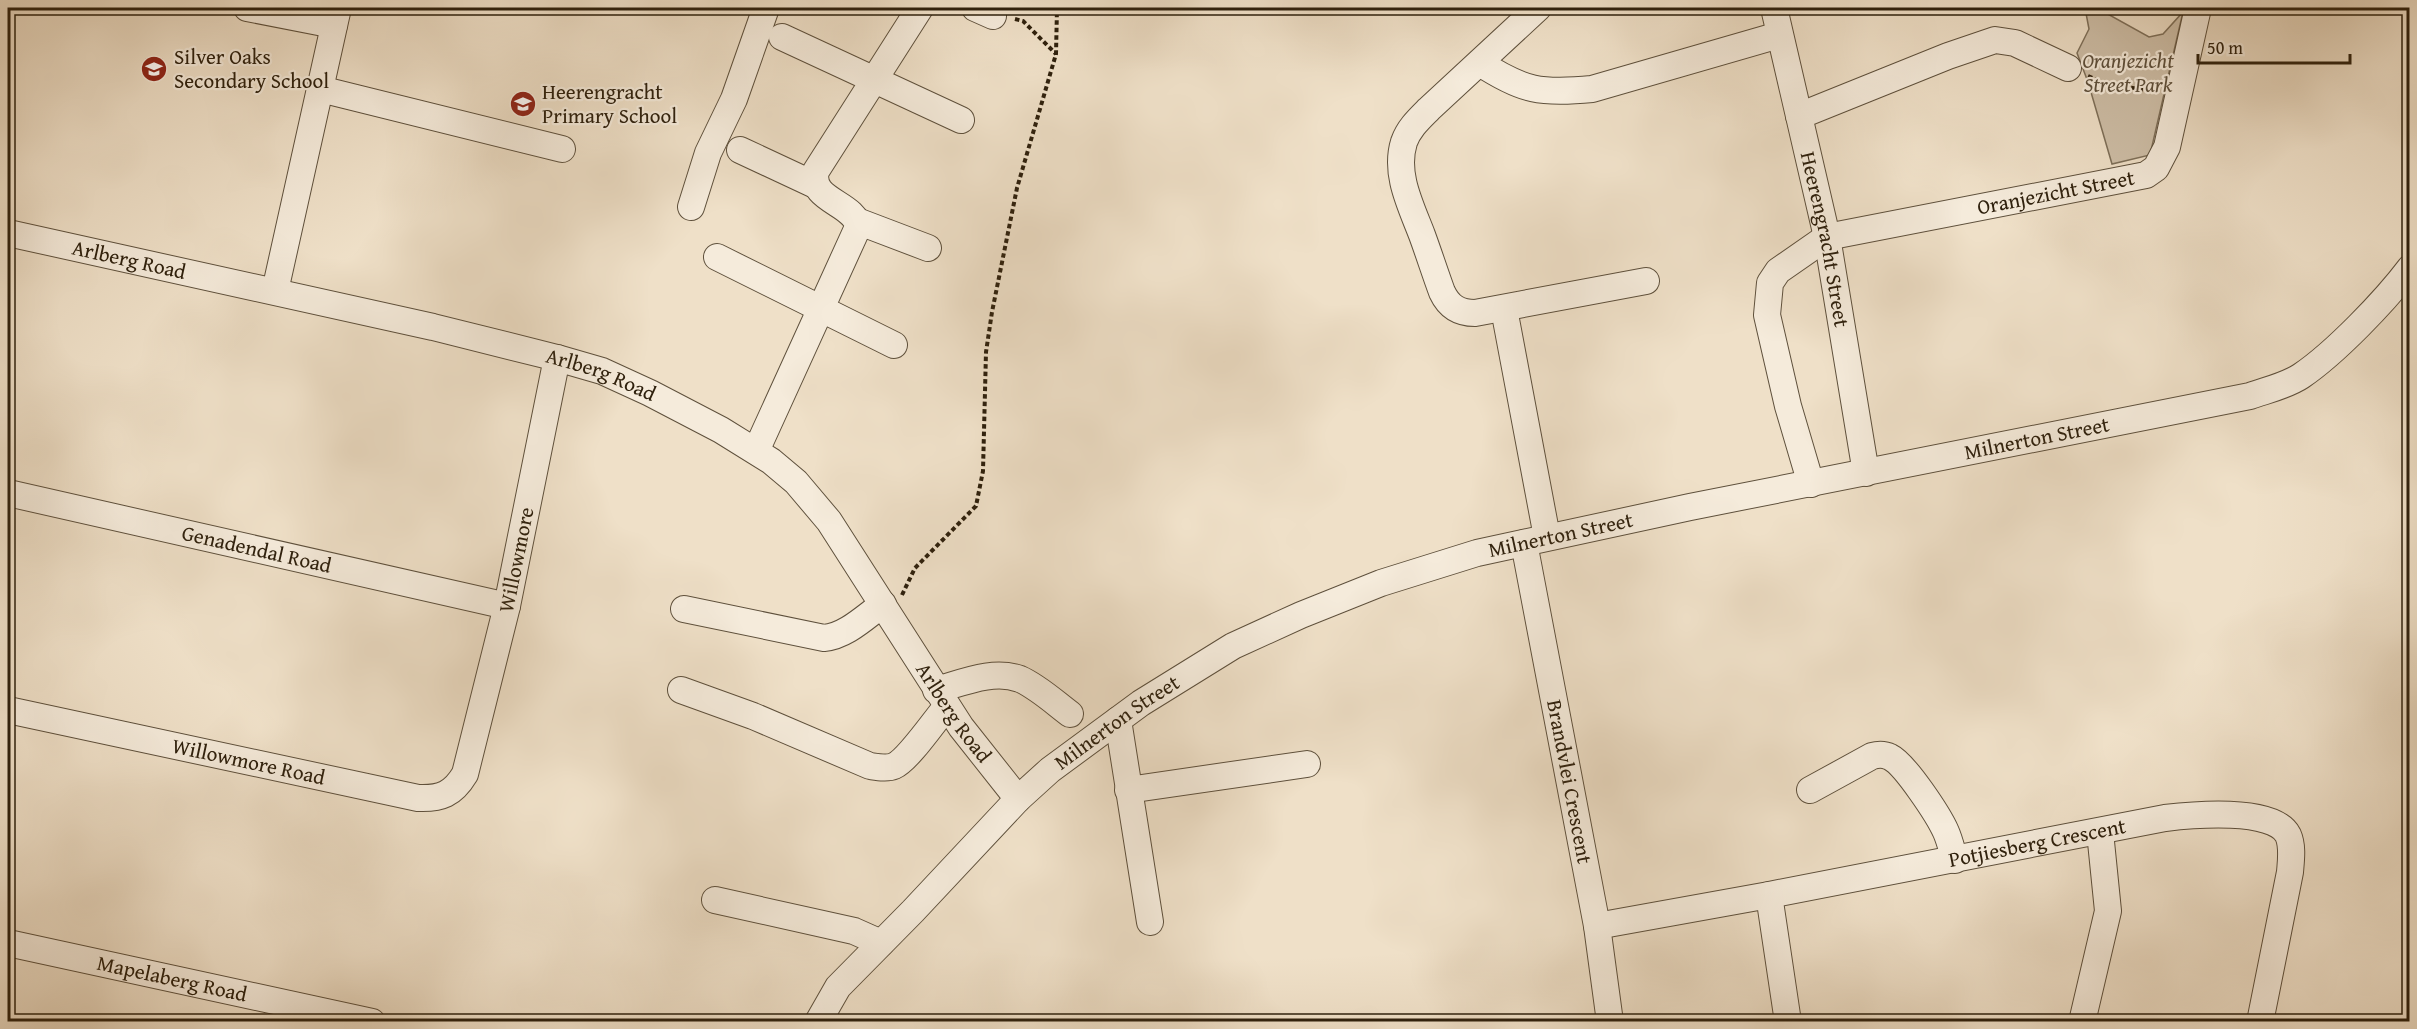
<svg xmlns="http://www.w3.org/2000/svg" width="2417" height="1029" font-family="'Gentium Book Plus',serif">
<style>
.green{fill:#cebfa8;stroke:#7e705a;stroke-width:1.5}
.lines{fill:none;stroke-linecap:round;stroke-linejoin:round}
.minor-casing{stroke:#5e503c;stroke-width:28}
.path{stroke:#2e200d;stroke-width:4;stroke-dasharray:4.5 3;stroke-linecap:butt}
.minor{stroke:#f5ebdb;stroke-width:26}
.labels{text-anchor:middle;stroke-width:4.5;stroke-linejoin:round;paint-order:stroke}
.poi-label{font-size:21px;fill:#2e200d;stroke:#f5ebdb;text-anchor:start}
.park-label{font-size:21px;font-style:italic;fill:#5e503c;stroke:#f5ebdb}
.street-label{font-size:21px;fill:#2e200d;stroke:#f5ebdb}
</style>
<rect width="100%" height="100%" fill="#efe0c8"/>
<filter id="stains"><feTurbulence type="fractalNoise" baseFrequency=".00333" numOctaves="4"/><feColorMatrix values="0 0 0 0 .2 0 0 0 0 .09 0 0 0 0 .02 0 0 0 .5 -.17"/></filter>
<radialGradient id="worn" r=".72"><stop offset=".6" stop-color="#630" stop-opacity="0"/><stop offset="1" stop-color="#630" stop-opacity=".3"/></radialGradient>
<path class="green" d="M2085,8h12l52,29 14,-3 20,-22 -33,143 -38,9 -24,-82 -11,-29 12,-24z"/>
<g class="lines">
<g class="minor-casing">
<g id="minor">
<path d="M247,8l87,17"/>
<path d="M975,8l18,8"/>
<path d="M1538,8l-109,101c-10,10 -20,19 -25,33 -10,32 7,64 18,93 7,19 13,38 20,57 7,15 17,21 33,21l171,-32"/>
<path id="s1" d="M1774,8l53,229 39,236"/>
<path d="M782,37l179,83"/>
<path d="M1480,63c43,28 61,31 112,26l187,-54"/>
<path d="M320,89l242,60"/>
<path d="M1799,116l149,-60 47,-16 20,3 53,25"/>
<path d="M740,150l75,35"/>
<path d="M691,207l17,-54 26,-54 32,-91"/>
<path d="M857,221l71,27"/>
<path id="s2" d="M8,233l425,94 124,31 45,13 48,22 71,37 50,31 25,21 33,39 132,206 57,72"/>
<path d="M717,257l177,88"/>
<path d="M275,291l63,-283"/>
<path d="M1504,309l43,228"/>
<path d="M756,451l102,-224c-2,-24 -50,-26 -42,-56l104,-163"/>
<path id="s3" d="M1811,484l-23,-78 -21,-91 3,-32 8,-12 49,-34 319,-62 10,-7 11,-21 31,-139"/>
<path id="s4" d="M8,493l499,113"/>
<path id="s5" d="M1524,543l73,383 13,96"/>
<path d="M684,609l140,29c22,-2 41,-21 59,-34"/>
<path d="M681,690l72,26 117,50c7,1 17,3 24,0 14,-6 41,-46 53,-60"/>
<path d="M936,690c26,-7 57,-21 84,-11 18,8 34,23 50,35"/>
<path id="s6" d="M8,710l410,88c23,1 35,-4 47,-24l42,-168 50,-248"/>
<path d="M1118,720l32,202"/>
<path d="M1128,790l179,-26"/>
<path d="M1810,790l62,-34c7,-2 12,-2 18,1 15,7 49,59 56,75 4,9 6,19 9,28"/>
<path d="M1769,895l19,127"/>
<path d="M715,900l139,31 27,12"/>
<path id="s7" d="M1597,926l172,-31 396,-77c26,-3 109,-11 123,17 5,11 3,25 2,37l-30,150"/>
<path id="s8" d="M8,943l364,79"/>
<path id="s9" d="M818,1022l20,-35 75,-76 105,-112 32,-29 91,-67 92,-57 68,-31 80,-32 96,-30 213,-46 560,-111c17,-6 36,-10 51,-20 34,-23 84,-75 109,-108"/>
<path d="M2082,1022l26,-111 -8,-79"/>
</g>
</g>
<path class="path" d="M1015,19l8,2 33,33
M2088,76l15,7 54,9
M902,595l13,-27 61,-62 7,-35 3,-119 6,-40 25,-124 39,-134 1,-46"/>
<use href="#minor" class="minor"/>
</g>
<defs>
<g id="school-disc" transform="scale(1.35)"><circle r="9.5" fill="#8f2418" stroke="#f5ebdb"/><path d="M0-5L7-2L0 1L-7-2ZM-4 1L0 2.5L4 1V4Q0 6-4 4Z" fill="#fff"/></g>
</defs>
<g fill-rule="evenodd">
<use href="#school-disc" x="154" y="69"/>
<use href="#school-disc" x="523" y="104"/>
</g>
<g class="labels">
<g class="poi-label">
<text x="174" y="64">Silver Oaks<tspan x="174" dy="24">Secondary School</tspan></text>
<text x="542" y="99">Heerengracht<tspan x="542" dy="24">Primary School</tspan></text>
</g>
<g class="park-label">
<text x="2128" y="68">Oranjezicht<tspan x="2128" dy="24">Street Park</tspan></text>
</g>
<g class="street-label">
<text dy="7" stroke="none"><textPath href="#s3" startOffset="514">Oranjezicht Street</textPath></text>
<text dy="7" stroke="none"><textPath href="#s1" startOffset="237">Heerengracht Street</textPath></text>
<text dy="7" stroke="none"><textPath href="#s2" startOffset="124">Arlberg Road</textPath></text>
<text dy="7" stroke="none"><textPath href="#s2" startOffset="610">Arlberg Road</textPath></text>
<text dy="7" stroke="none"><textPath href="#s9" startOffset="1398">Milnerton Street</textPath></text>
<text dy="7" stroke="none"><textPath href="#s9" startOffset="912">Milnerton Street</textPath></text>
<text dy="7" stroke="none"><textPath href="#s4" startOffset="255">Genadendal Road</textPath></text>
<text dy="7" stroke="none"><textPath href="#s6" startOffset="696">Willowmore</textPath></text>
<text dy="7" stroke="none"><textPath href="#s2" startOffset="1114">Arlberg Road</textPath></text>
<text dy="7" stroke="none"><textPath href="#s9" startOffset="426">Milnerton Street</textPath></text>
<text dy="7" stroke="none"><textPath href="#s6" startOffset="246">Willowmore Road</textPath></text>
<text dy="7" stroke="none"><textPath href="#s5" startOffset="243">Brandvlei Crescent</textPath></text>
<text dy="7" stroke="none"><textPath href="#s7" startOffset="448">Potjiesberg Crescent</textPath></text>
<text dy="7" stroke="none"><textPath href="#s8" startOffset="168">Mapelaberg Road</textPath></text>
</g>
</g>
<rect width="2417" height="1029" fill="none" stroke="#efe0c8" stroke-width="30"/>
<rect x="9" y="9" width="2399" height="1011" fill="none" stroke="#2e200d" stroke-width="3"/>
<rect x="15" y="15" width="2387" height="999" fill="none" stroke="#2e200d" stroke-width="1.5"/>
<path d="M2198 54v9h152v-9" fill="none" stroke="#2e200d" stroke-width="3"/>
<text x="2207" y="54" font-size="18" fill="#2e200d" stroke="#f5ebdb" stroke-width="4.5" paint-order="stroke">50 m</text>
<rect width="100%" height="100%" filter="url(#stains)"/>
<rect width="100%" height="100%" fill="url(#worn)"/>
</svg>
